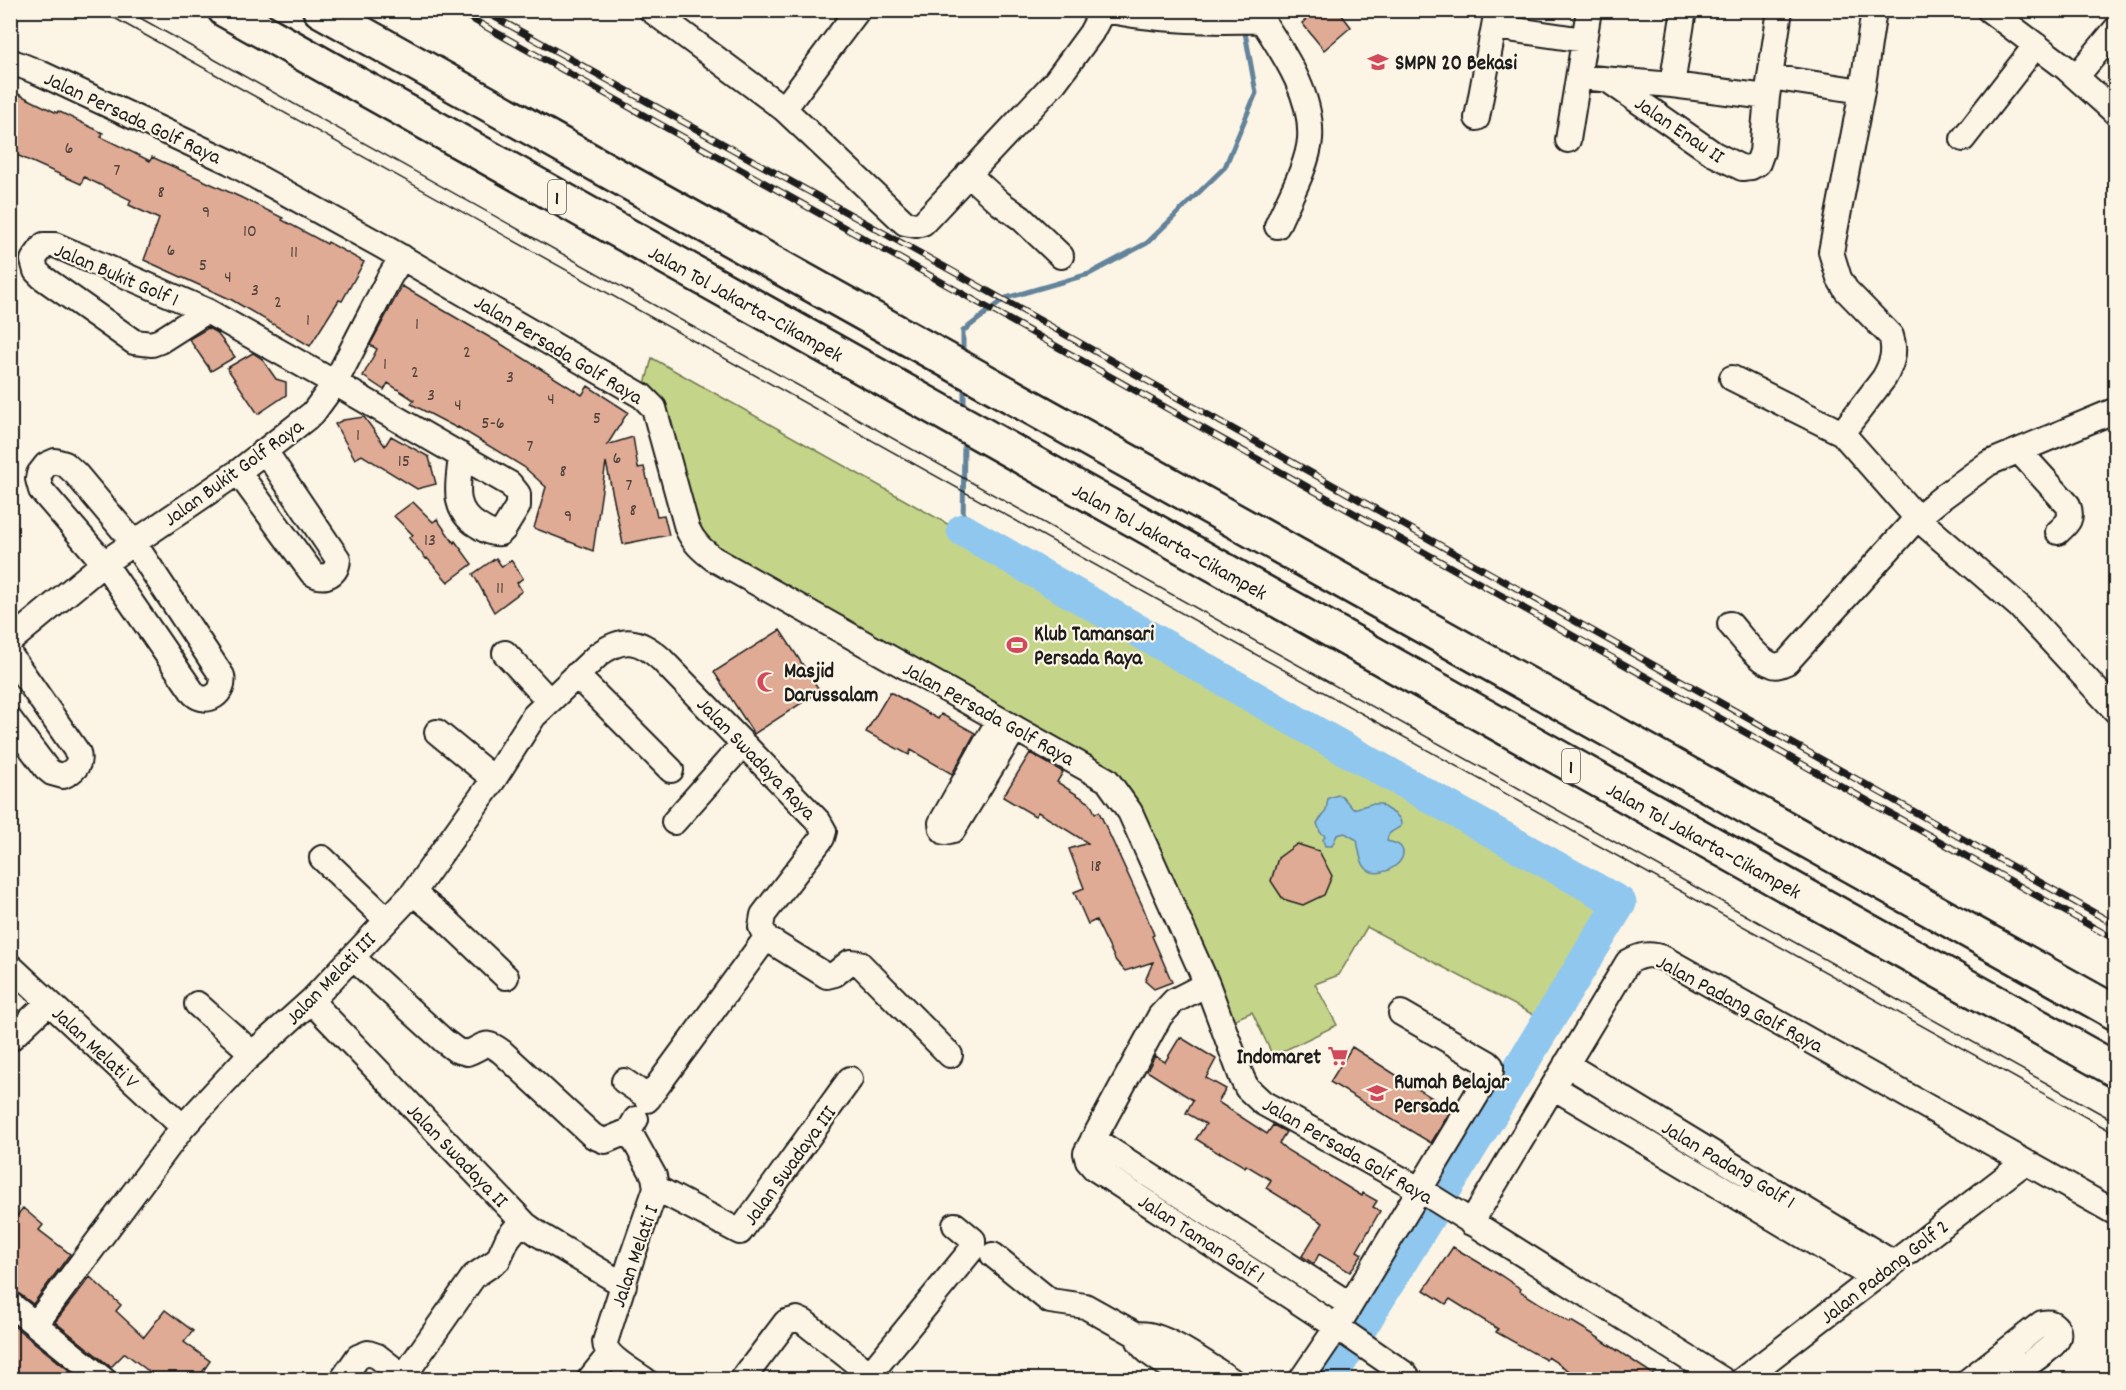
<svg xmlns="http://www.w3.org/2000/svg" width="2126" height="1390" font-family="Dekko,sans-serif">
<style>
.green{fill:#c4d58a;stroke:#707853;stroke-width:1.5}
.water{fill:#90c7ee;stroke:#62839a;stroke-width:1.5}
.lines{fill:none;stroke-linecap:round;stroke-linejoin:round}
.stream{stroke:#62839a;stroke-width:5}
.river{stroke:#90c7ee;stroke-width:33}
.building{fill:#e0ab95;stroke:#1c1c1c;stroke-width:1.5}
.minor-casing{stroke:#1c1c1c;stroke-width:28}
.highway-casing{stroke:#1c1c1c;stroke-width:38}
.minor{stroke:#fcf5e5;stroke-width:24}
.highway{stroke:#fcf5e5;stroke-width:33}
.tram{stroke:#1c1c1c;stroke-width:1.5}
.rail-casing{stroke:#1c1c1c;stroke-width:7}
.rail{stroke:#fcf5e5;stroke-width:4.5;stroke-dasharray:14;stroke-linecap:butt}
.labels{text-anchor:middle;stroke-width:4.5;stroke-linejoin:round;paint-order:stroke}
.number-label{font-size:18px;fill:#4d403a}
.shield{fill:#fcf5e5;stroke:#5f5d58;stroke-width:1.5}
.shield-label{font-size:20px;font-weight:bold;fill:#1c1c1c}
.poi-label{font-size:21px;font-weight:bold;fill:#1c1c1c;stroke:#fcf5e5;text-anchor:start}
.street-label{font-size:21px;fill:#1c1c1c;stroke:#fcf5e5}
</style>
<rect width="100%" height="100%" fill="#fcf5e5"/>
<filter id="ink" filterUnits="userSpaceOnUse"><feTurbulence type="fractalNoise" baseFrequency=".0167" numOctaves="2"/><feDisplacementMap in="SourceGraphic" scale="12" xChannelSelector="R" yChannelSelector="G"/><feConvolveMatrix kernelMatrix="1 2 1 2 8 2 1 2 1" color-interpolation-filters="sRGB"/></filter>
<g filter="url(#ink)">
<path class="green" d="M652,358c324,179 645,364 968,545l-73,119 -180,-95 -28,48 -24,9 22,41 -64,31 -21,-44 -33,14 -99,-243 -424,-240 -54,-147z"/>
<path class="water" d="M1338,795l4,1 11,13 18,-5h10c7,9 21,9 20,22 -6,5 -14,5 -14,15 4,1 10,2 13,5 13,14 -19,34 -32,24 -8,-6 -9,-20 -11,-30l-12,-7 -8,2 -5,11h-7l-2,-6 2,-4 -5,-4 -3,-9 9,-12 2,-13z"/>
<g class="lines">
<path class="stream" d="M963,357v-26l43,-33 83,-24 58,-31 78,-76 31,-74 -12,-66
M964,382v29
M963,530l1,-91"/>
<path class="river" d="M963,530l350,201 307,172 -291,477"/>
</g>
<path class="building" d="M1317,10h21l13,17 -27,23 -22,-27z
M10,90l47,23 1,-2 45,22 -2,4 49,24 2,-4 88,40 43,21 -1,2 45,24 1,-2 36,20 -22,39 -3,-1 -29,46 -78,-46 -88,-40 15,-41 -30,-14 2,-5 -47,-23 -3,7 -71,-32z
M402,286l99,58 81,51 6,-9 40,26 -21,33 26,-8 5,31 6,-1 13,49 7,-1 5,20 -46,9 -17,-82 -13,89 -59,-23 12,-41 -22,-20 -66,-40 -1,1 -46,-24 3,-4 -26,-17 -4,7 -21,-14 14,-27 -7,-4z
M208,328l9,5 18,24 -24,14 -22,-32z
M253,353l9,6 14,20 10,3v13l-28,19 -31,-46z
M364,417l21,29 6,-10 38,21 7,27 -19,5 -55,-34 -7,4 -20,-35 8,-4z
M413,502l20,20 4,-3 17,24 1,-2 17,23 -24,18 -21,-24 -1,1 -17,-21 4,-3 -19,-19z
M496,558l6,9 9,-7 12,18 -6,5 5,8 -28,21 -21,-38z
M780,630l40,61 -66,43 -40,-62z
M890,692l48,27 3,-5 34,19 -23,41 -41,-24 -2,5 -43,-23z
M1030,753l33,19 -6,10 33,21 5,10 4,-1 44,95 11,28 -2,1 20,46 -18,7 -9,-8 8,-19 -28,9 -9,-10 -20,-41 -8,4 -14,-32 10,-4 -15,-39 19,-6 -50,-31 -3,4 -32,-19z
M1297,844l22,7 13,25 -8,19 -21,10 -20,-6 -12,-18 7,-23z
M1180,1037l36,22 -10,19 20,11 -8,13 49,32 6,-9 13,7 -7,11 8,7 75,46 1,-3 14,8 -4,6 7,4 -23,40 5,3 -12,18 -31,-18 -5,10 -12,-8 21,-33 -57,-35 5,-8 -25,-15 -1,2 -25,-15v2l-24,-15 10,-15 -20,-11 7,-13 -46,-29 8,-15 10,6z
M1352,1047l99,63 -20,33 -101,-61z
M23,1208l20,17 -4,5 31,24 -37,50 -15,-11 -8,-3v-66z
M1453,1247l47,28 21,14 -1,2 50,32 1,-2 20,12 71,47h-79l-35,-23 -2,3 -50,-28 2,-3 -48,-30 -4,5 -22,-14z
M90,1277l31,28 -5,6 28,26 21,-27 28,21 -9,11 26,19 -13,19h-37l-35,-27 -14,14 -56,-45z
M10,1323l71,57h-71z"/>
<g class="lines">
<g class="minor-casing">
<path id="minor" d="M651,10l133,99 121,114 11,2 7,-2 132,-141 36,-49 12,-23
M1104,10c52,10 105,13 158,10
M1262,10v10c22,34 51,76 48,119 -2,27 -22,61 -33,87
M1989,10l77,58 50,45
M1495,27l89,13
M10,61l30,12 190,89 152,84 260,150 12,12 33,120c6,14 15,22 27,31l393,221 23,32 77,172 35,94 5,10 16,15 156,86 304,191
M1579,77l93,8 95,12
M1770,77l92,14
M2076,77l40,-48
M1608,80l106,74 28,14 9,-1 7,-4 4,-11 5,-55 13,-87
M1672,85l12,-75
M784,109l74,-99
M1477,118l20,-108
M1963,139l73,-94
M1568,140l21,-130
M968,174l32,29 21,15 40,38
M207,311l-47,30 -8,3 -18,-2 -92,-65 -6,-6 -3,-11 11,-15h11l152,66 128,72 175,101 8,10v12l-14,23 -4,4c-10,1 -15,-3 -23,-8 -27,-17 -18,-42 -16,-70
M1732,378l110,55 75,85 103,89 96,104
M1842,433l42,-55c8,-14 12,-27 7,-42l-45,-46 -7,-12 -8,-26 31,-161 12,-81
M2019,451l49,54c5,14 0,18 -10,27
M55,461l10,3 11,10 58,69 88,133c4,17 -15,30 -28,18l-90,-131 -63,-73 -3,-11 1,-5 7,-9z
M238,472l74,101c13,8 25,1 26,-14l-73,-108
M1730,624c10,11 28,37 43,41 5,2 9,-1 14,-3l130,-144 27,-22 45,-33 127,-53
M10,641l94,-78 134,-91 75,-59 22,-30 54,-105 13,-21
M505,653l37,40 5,8
M10,655l68,98c3,12 -4,18 -15,23l-11,-3 -6,-5 -36,-48
M576,675l95,95
M999,720l-58,103 1,6 3,3 8,-2 62,-102
M437,732l57,47
M674,822l69,-78
M322,858l64,61
M413,893l31,25 62,59
M766,938l61,38 8,-2 15,-12 9,1 91,92
M353,958l91,83 12,9 11,3c18,-6 17,-15 35,-1l91,84 12,5 24,-10
M10,966l173,161
M1207,984l-33,17 -14,15 -74,137 2,8 6,7 243,159 68,47 4,6
M311,1001l215,224 14,10 84,50
M197,1004l55,49
M10,1039l38,-36
M1566,1064l327,199
M624,1081l25,17
M1553,1087l321,191
M636,1119l-7,12 25,45 2,12 -25,72 -26,82c0,15 28,29 40,38
M1093,1139l256,165
M656,1188l84,44 110,-153
M1471,1223l157,-261c13,-7 21,-9 35,-4l453,255
M993,1255l57,46 35,5 52,29c20,-7 75,33 94,45
M10,1304l94,76
M36,1324l147,-197 60,-65 68,-61 102,-108 81,-114 40,-63 64,-61c25,-19 41,-16 63,4l158,163 5,9 -2,7 -59,77 -2,12 5,11 -119,162
M1137,1335c2,18 41,35 56,45
M404,1376l70,-100 24,-16 10,-22 14,-17
M342,1380l16,-23 10,-4 9,3 31,24
M589,1380l20,-25
M742,1380l44,-58 11,-3 7,3 66,52
M865,1380l108,-132v-8l-18,-15
M1301,1380l36,-53 154,-256v-5l-3,-3 -87,-50
M1742,1380l283,-218
M1969,1380l73,-57c6,-1 9,-1 13,3 4,4 4,9 2,14 -6,10 -40,31 -51,40"/>
</g>
<g class="highway-casing">
<path id="highway" d="M225,10l1891,1060
M320,10l1796,1003"/>
</g>
<use href="#minor" class="minor"/>
<use href="#highway" class="highway"/>
<path class="tram" d="M100,10l2016,1124
M126,10l1990,1112"/>
<g class="rail-casing">
<path id="rail" d="M456,10l1660,930
M482,10l479,266 1155,649"/>
</g>
<use href="#rail" class="rail"/>
</g>
</g>
<defs>
<g id="school-bare" transform="scale(1.62)"><path d="M0-5L7-2L0 1L-7-2ZM-4 1L0 2.5L4 1V4Q0 6-4 4Z" fill="#d1495b" stroke="#fcf5e5" stroke-width="2.5" paint-order="stroke"/></g>
<g id="stadium-bare" transform="scale(1.62)"><path d="M0-5a6.5 5 0 1 0 0 10a6.5 5 0 1 0 0-10ZM-3.5-1.8h7v3.6h-7Z" fill="#d1495b" stroke="#fcf5e5" stroke-width="2.5" paint-order="stroke"/></g>
<g id="mosque-bare" transform="scale(1.62)"><path d="M3.5-4.9A6 6 0 1 0 3.5 4.9A5 5 0 1 1 3.5-4.9Z" fill="#d1495b" stroke="#fcf5e5" stroke-width="2.5" paint-order="stroke"/></g>
<g id="supermarket-bare" transform="scale(1.62)"><path d="M-6-5.5h2.5l.6 2H6L4.5 2H-2.5L-4.4-4H-6ZM-1.5 3.2a1.3 1.3 0 1 0 .1 0ZM3 3.2a1.3 1.3 0 1 0 .1 0Z" fill="#d1495b" stroke="#fcf5e5" stroke-width="2.5" paint-order="stroke"/></g>
</defs>
<g fill-rule="evenodd">
<use href="#school-bare" x="1378" y="62"/>
<use href="#stadium-bare" x="1017" y="645"/>
<use href="#mosque-bare" x="767" y="682"/>
<use href="#supermarket-bare" x="1338" y="1056"/>
<use href="#school-bare" x="1377" y="1093"/>
</g>
<g class="labels">
<g class="number-label">
<text x="69" y="153">6</text>
<text x="117" y="175">7</text>
<text x="161" y="197">8</text>
<text x="206" y="217">9</text>
<text x="250" y="236">10</text>
<text x="171" y="255">6</text>
<text x="294" y="257">11</text>
<text x="203" y="270">5</text>
<text x="228" y="282">4</text>
<text x="255" y="295">3</text>
<text x="278" y="307">2</text>
<text x="308" y="325">1</text>
<text x="417" y="329">1</text>
<text x="467" y="357">2</text>
<text x="385" y="369">1</text>
<text x="415" y="377">2</text>
<text x="510" y="382">3</text>
<text x="431" y="400">3</text>
<text x="551" y="404">4</text>
<text x="458" y="410">4</text>
<text x="597" y="423">5</text>
<text x="493" y="428">5-6</text>
<text x="358" y="440">1</text>
<text x="530" y="451">7</text>
<text x="617" y="463">6</text>
<text x="404" y="466">15</text>
<text x="563" y="476">8</text>
<text x="629" y="490">7</text>
<text x="633" y="515">8</text>
<text x="568" y="521">9</text>
<text x="430" y="545">13</text>
<text x="500" y="593">11</text>
<text x="1096" y="871">18</text>
</g>
<g class="shield">
<rect x="548" y="180" width="18" height="34" rx="4.5"/>
<rect x="1562" y="749" width="18" height="34" rx="4.5"/>
</g>
<g class="shield-label">
<text x="557" y="204">1</text>
<text x="1571" y="773">1</text>
</g>
<g class="poi-label">
<text x="1395" y="69">SMPN 20 Bekasi</text>
<text x="1034" y="640">Klub Tamansari<tspan x="1034" dy="24">Persada Raya</tspan></text>
<text x="784" y="677">Masjid<tspan x="784" dy="24">Darussalam</tspan></text>
<text x="1321" y="1063" text-anchor="end">Indomaret</text>
<text x="1394" y="1088">Rumah Belajar<tspan x="1394" dy="24">Persada</tspan></text>
</g>
<g class="street-label">
<text transform="translate(133 117) rotate(25)" y="7">Jalan Persada Golf Raya</text>
<text transform="translate(1680 129) rotate(34)" y="7">Jalan Enau II</text>
<text transform="translate(117 274) rotate(23)" y="7">Jalan Bukit Golf 1</text>
<text transform="translate(746 303) rotate(29)" y="7">Jalan Tol Jakarta–Cikampek</text>
<text transform="translate(559 349) rotate(31)" y="7">Jalan Persada Golf Raya</text>
<text transform="translate(233 472) rotate(-36)" y="7">Jalan Bukit Golf Raya</text>
<text transform="translate(1170 541) rotate(29)" y="7">Jalan Tol Jakarta–Cikampek</text>
<text transform="translate(989 713) rotate(29)" y="7">Jalan Persada Golf Raya</text>
<text transform="translate(757 758) rotate(46)" y="7">Jalan Swadaya Raya</text>
<text transform="translate(1704 840) rotate(29)" y="7">Jalan Tol Jakarta–Cikampek</text>
<text transform="translate(330 978) rotate(-46)" y="7">Jalan Melati III</text>
<text transform="translate(1740 1003) rotate(28)" y="7">Jalan Padang Golf Raya</text>
<text transform="translate(96 1047) rotate(43)" y="7">Jalan Melati V</text>
<text transform="translate(1348 1150) rotate(30)" y="7">Jalan Persada Golf Raya</text>
<text transform="translate(458 1155) rotate(46)" y="7">Jalan Swadaya II</text>
<text transform="translate(1729 1164) rotate(31)" y="7">Jalan Padang Golf 1</text>
<text transform="translate(789 1165) rotate(-54)" y="7">Jalan Swadaya III</text>
<text transform="translate(1202 1238) rotate(33)" y="7">Jalan Taman Golf 1</text>
<text transform="translate(634 1256) rotate(-71)" y="7">Jalan Melati I</text>
<text transform="translate(1884 1271) rotate(-38)" y="7">Jalan Padang Golf 2</text>
</g>
</g>
<rect width="2126" height="1390" fill="none" stroke="#fcf5e5" stroke-width="36"/>
<rect x="18" y="18" width="2090" height="1354" fill="none" stroke="#1c1c1c" stroke-width="2" filter="url(#ink)"/>
</svg>
